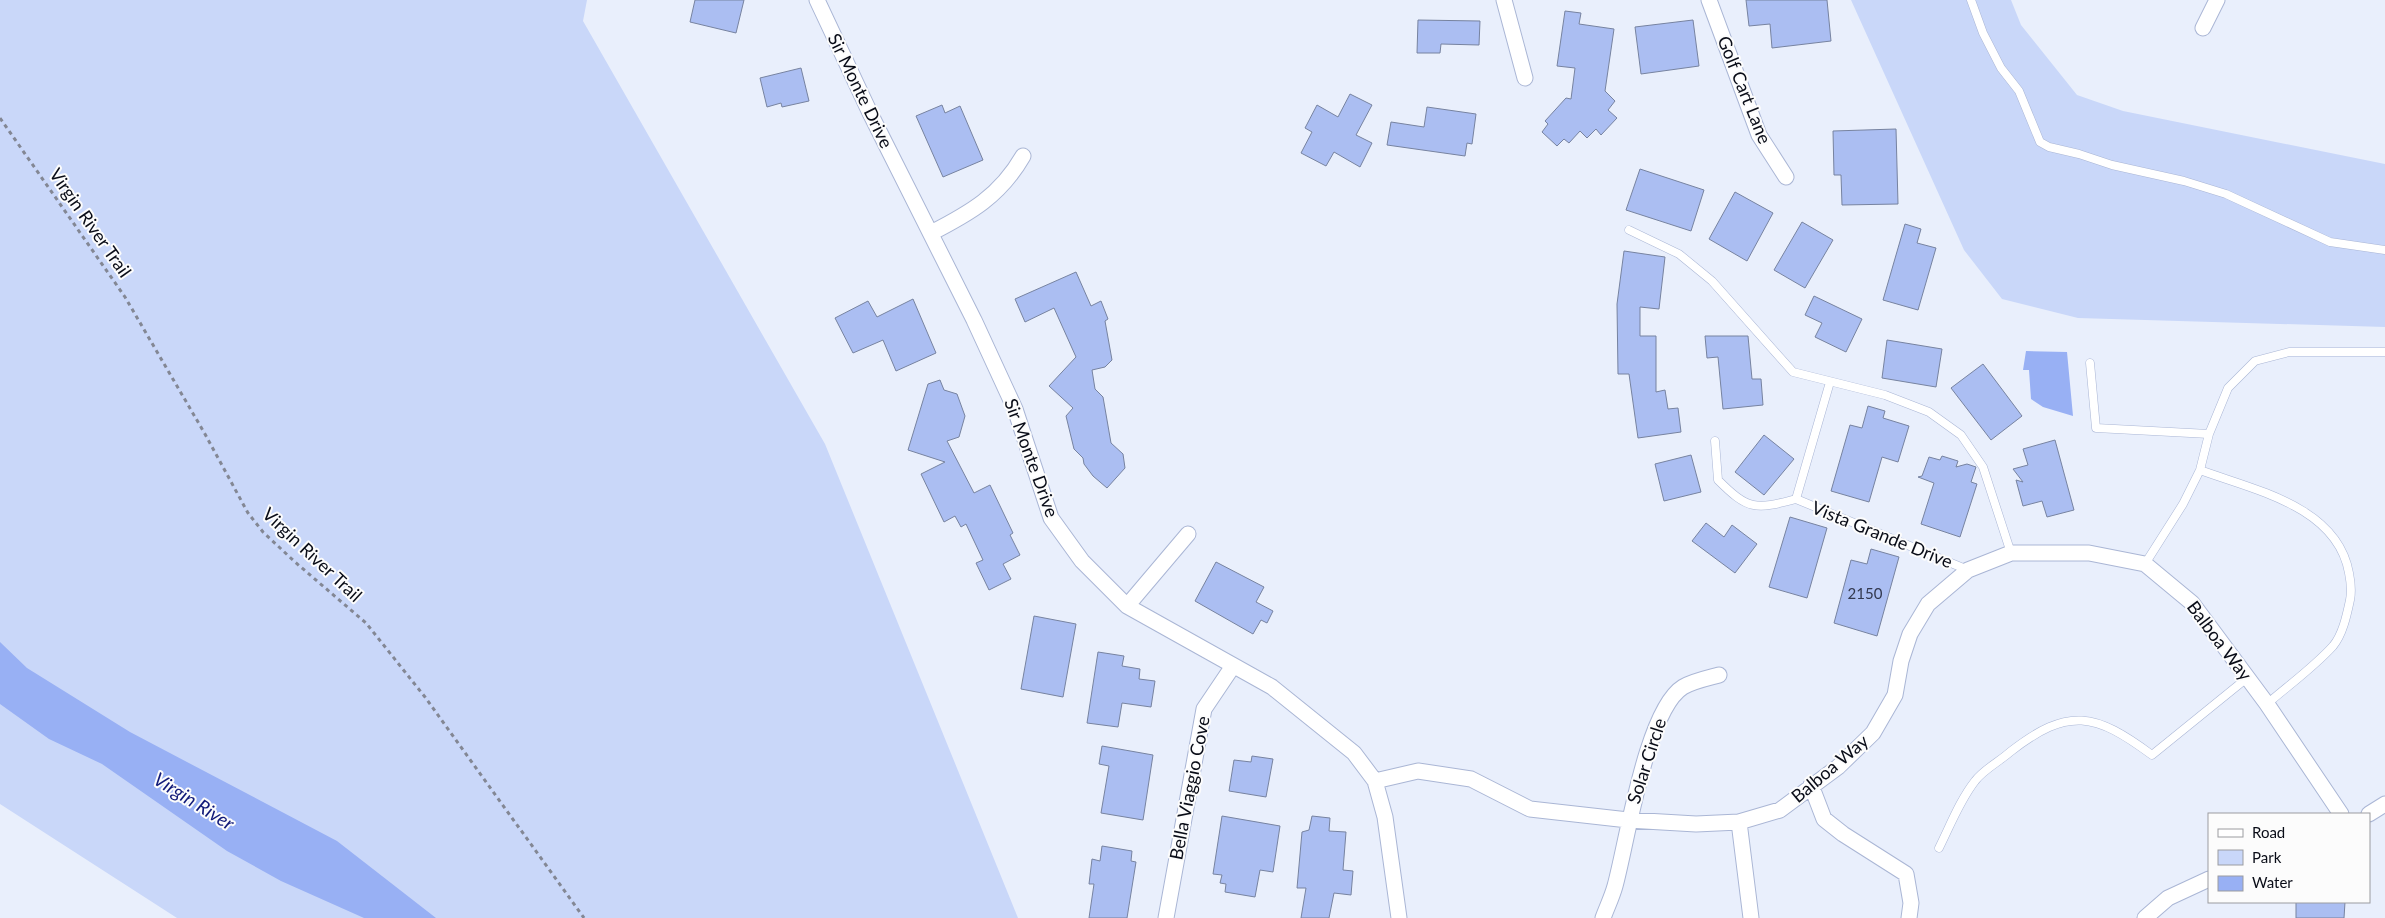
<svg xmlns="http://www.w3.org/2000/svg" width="2385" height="918" font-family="Lato,sans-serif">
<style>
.green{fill:#c9d7f9}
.water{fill:#98b0f4}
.building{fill:#abbef2;stroke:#7783a0}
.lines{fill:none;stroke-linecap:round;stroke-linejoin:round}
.service-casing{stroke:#aab6d5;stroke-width:9}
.minor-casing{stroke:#aab6d5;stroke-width:17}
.path{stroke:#838794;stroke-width:3;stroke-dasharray:4 4;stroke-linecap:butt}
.service{stroke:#fff;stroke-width:8}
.minor{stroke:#fff;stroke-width:15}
.labels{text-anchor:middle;stroke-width:4;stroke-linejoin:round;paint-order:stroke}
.number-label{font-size:15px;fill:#32384e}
.street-label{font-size:18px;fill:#090c17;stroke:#fcfcfc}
.water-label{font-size:19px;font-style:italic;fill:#111a79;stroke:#fcfcfc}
</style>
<rect width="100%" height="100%" fill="#e9effc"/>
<path class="green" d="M0,0h587l-4,21 242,423 193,474h-841l-177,-114z
M1851,0h160l10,25 56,70 46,16 262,53v163l-307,-9 -76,-19 -38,-49z"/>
<path class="water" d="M2026,351l41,1 6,64 -30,-9 -12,-8 -2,-29h-6z
M0,642l27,26 103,64 207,109 99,77h-72l-83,-37 -54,-30 -125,-87 -53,-25 -49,-35z"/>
<path class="building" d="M695,0h49l-8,33 -46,-11z
M1746,0h81l4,41 -59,7 -2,-24 -21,2z
M1565,11l16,2 -2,11 35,5 -9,62 10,10 -7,9 9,8 -16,17 -5,-6 -9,9 -7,-7 -11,12 -5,-4 -7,7 -15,-14 6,-8 -3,-3 21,-23 5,1 4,-31 -18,-2z
M1418,20l62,1 -1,24 -38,-1 -1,9h-23z
M1693,20l6,46 -58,8 -6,-47z
M801,68l8,33 -27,6 -1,-4 -14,4 -7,-29z
M1350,94l22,11 -16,30 16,8 -12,24 -26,-15 -8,14 -25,-13 11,-21 -7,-4 12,-23 21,12z
M942,105l3,8 15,-7 23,54 -40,17 -27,-61z
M1427,107l49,7 -4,30 -5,-1 -2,13 -78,-11 4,-23 33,5z
M1896,129l2,75 -56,1 -1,-30h-7l-1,-44z
M1640,169l64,21 -13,41 -65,-21z
M1735,192l38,21 -26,48 -38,-22z
M1802,222l31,18 -28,48 -31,-18z
M1905,224l16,5 -4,14 19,5 -18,62 -35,-10z
M1624,251l41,6 -6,52 -19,-2v29h16v56l9,-2 3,19 10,-1 3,24 -43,6 -9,-64h-11l-1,-70z
M1076,272l15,34 10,-5 7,18 -3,2 7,39 -7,7 -13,3 3,19 8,8 8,46 12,11 2,14 -18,20 -14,-12 -9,-12 -1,-6 -9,-9 -8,-33 7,-8 -24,-22 27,-29 -22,-49 -29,14 -10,-23z
M1814,296l48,23 -16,33 -31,-15 7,-14 -17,-8z
M913,299l23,54 -40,18 -13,-31 -30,13 -18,-35 33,-17 9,16z
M1705,336h43l4,43h9l2,26 -40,4 -5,-52 -11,1z
M1887,340l55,9 -6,38 -54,-9z
M1983,364l39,52 -31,24 -40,-52z
M940,380l4,10 13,4 8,22 -6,21 -12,4 27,52 16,-8 23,48 -3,2 10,20 -17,9 8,15 -22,11 -13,-27 7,-3 -17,-36 -5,3 -6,-11 -11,6 -23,-48 24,-12 -37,-12 20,-66z
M1868,406l17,5 -2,7 26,8 -11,36 -16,-5 -13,45 -38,-11 19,-66 12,3z
M1764,435l30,24 -30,36 -29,-23z
M2055,440l19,70 -27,7 -5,-16 -19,5 -7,-26 7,2 -10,-13 15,-4 -5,-16z
M1691,455l10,37 -37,9 -9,-37z
M1942,456l16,5 -2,6 11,-3 9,3 -5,15 6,2 -17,53 -39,-13 13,-41 -16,-6 4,-1 7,-19 11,3z
M1790,517l37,11 -20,70 -38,-11z
M1706,523l18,14 8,-12 25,19 -22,29 -43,-32z
M1871,549l28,8 -22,79 -43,-13 17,-63 16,4z
M1216,562l48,25 -8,15 17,9 -6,12 -6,-3 -8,14 -58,-33z
M1034,616l42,8 -13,73 -42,-8z
M1098,652l26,4 -2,10 18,3 -1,10 16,2 -4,26 -29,-4 -4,24 -31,-4z
M1102,746l51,9 -10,65 -42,-7 8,-47 -10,-2z
M1252,756l21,3 -7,38 -37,-6 5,-31 17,2z
M1222,816l58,10 -7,46 -13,-2 -5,27 -30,-5 1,-8 -6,-1 2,-8 -9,-1z
M1312,816l18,2 -1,13 17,1 -3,38 10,1 -2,24 -17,-2 -5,25h-28l5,-30h-9l5,-56 7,-2z
M1102,846l30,5 -1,10 5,1 -9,56h-38l5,-34h-5l3,-25 8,2z
M2296,902h49l-1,16h-48z"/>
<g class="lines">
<g class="service-casing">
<path id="service" d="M1971,0l12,33 18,35 18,23 21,51 9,5 30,7 33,11 72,16 42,13 104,48 55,8
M1629,230l50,24 33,27 81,91 92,23 44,17 32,23 22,32 28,86
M2090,363l6,65 113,6
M1715,441l3,39c30,30 37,30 78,19l172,71
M2200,470c54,20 137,36 149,103 2,10 3,17 1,27 -3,14 -7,34 -17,46 -19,21 -44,39 -66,58
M1796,499l34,-117
M2145,564l38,-60 17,-34 9,-36 19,-46 27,-27 34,-9h96
M1939,848c11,-22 21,-48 36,-67 8,-11 25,-20 35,-29 59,-46 85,-39 142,3l95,-77"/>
</g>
<g class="minor-casing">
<path id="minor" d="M817,0l53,113 104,207 41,89 36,109 31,43 45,45 145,81 82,66 21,28 10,36 14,101
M1504,0l21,78
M1709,0l50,135 27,42
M2203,28l14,-28
M931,233c39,-20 69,-37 92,-77
M1127,606l61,-72
M1375,781l43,-10 53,8 59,30 98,11 68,4 43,-2 41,-12 58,-43 35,-34 22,-38 6,-34 9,-27 18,-30 40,-34 43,-17h78l56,11 47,39 75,101 74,110
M1811,785l13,34 19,15 63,40 5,29 -2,15
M2369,814l16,-10
M1739,822l12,96
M1166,918l38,-209 29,-43
M1603,918c4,-11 9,-21 12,-32 12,-43 31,-176 68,-199 10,-6 25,-9 36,-12
M2145,918l23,-20 41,-19"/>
</g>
<path class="path" d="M0,118l125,179 80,137 43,79 15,19 32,30 71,61 59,74 159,221"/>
<use href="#service" class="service"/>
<use href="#minor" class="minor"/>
</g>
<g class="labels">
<g class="number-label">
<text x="1865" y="599">2150</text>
</g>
<g class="street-label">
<text transform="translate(1744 90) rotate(68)" y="6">Golf Cart Lane</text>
<text transform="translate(860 91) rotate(64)" y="6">Sir Monte Drive</text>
<text transform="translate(90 223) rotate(55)" y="6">Virgin River Trail</text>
<text transform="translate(1031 458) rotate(70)" y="6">Sir Monte Drive</text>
<text transform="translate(1882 535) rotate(22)" y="6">Vista Grande Drive</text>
<text transform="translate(312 555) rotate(43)" y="6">Virgin River Trail</text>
<text transform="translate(2219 641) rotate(53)" y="6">Balboa Way</text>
<text transform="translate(1647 761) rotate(-72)" y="6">Solar Circle</text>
<text transform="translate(1830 769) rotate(-40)" y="6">Balboa Way</text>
<text transform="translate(1190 788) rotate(-79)" y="6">Bella Viaggio Cove</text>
</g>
<g class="water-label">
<text transform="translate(194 801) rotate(32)" y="7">Virgin River</text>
</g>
</g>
<rect x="2208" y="813" width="162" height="90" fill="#fcfcfc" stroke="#9b9ca0"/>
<rect x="2218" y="829" width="25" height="8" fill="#ffffff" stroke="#9b9ca0"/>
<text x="2252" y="838" font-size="15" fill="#090c17">Road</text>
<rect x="2218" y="850" width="25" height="15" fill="#c9d7f9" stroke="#9b9ca0"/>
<text x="2252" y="863" font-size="15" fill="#090c17">Park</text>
<rect x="2218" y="876" width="25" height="15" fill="#98b0f4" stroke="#9b9ca0"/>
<text x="2252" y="888" font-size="15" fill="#090c17">Water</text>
</svg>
